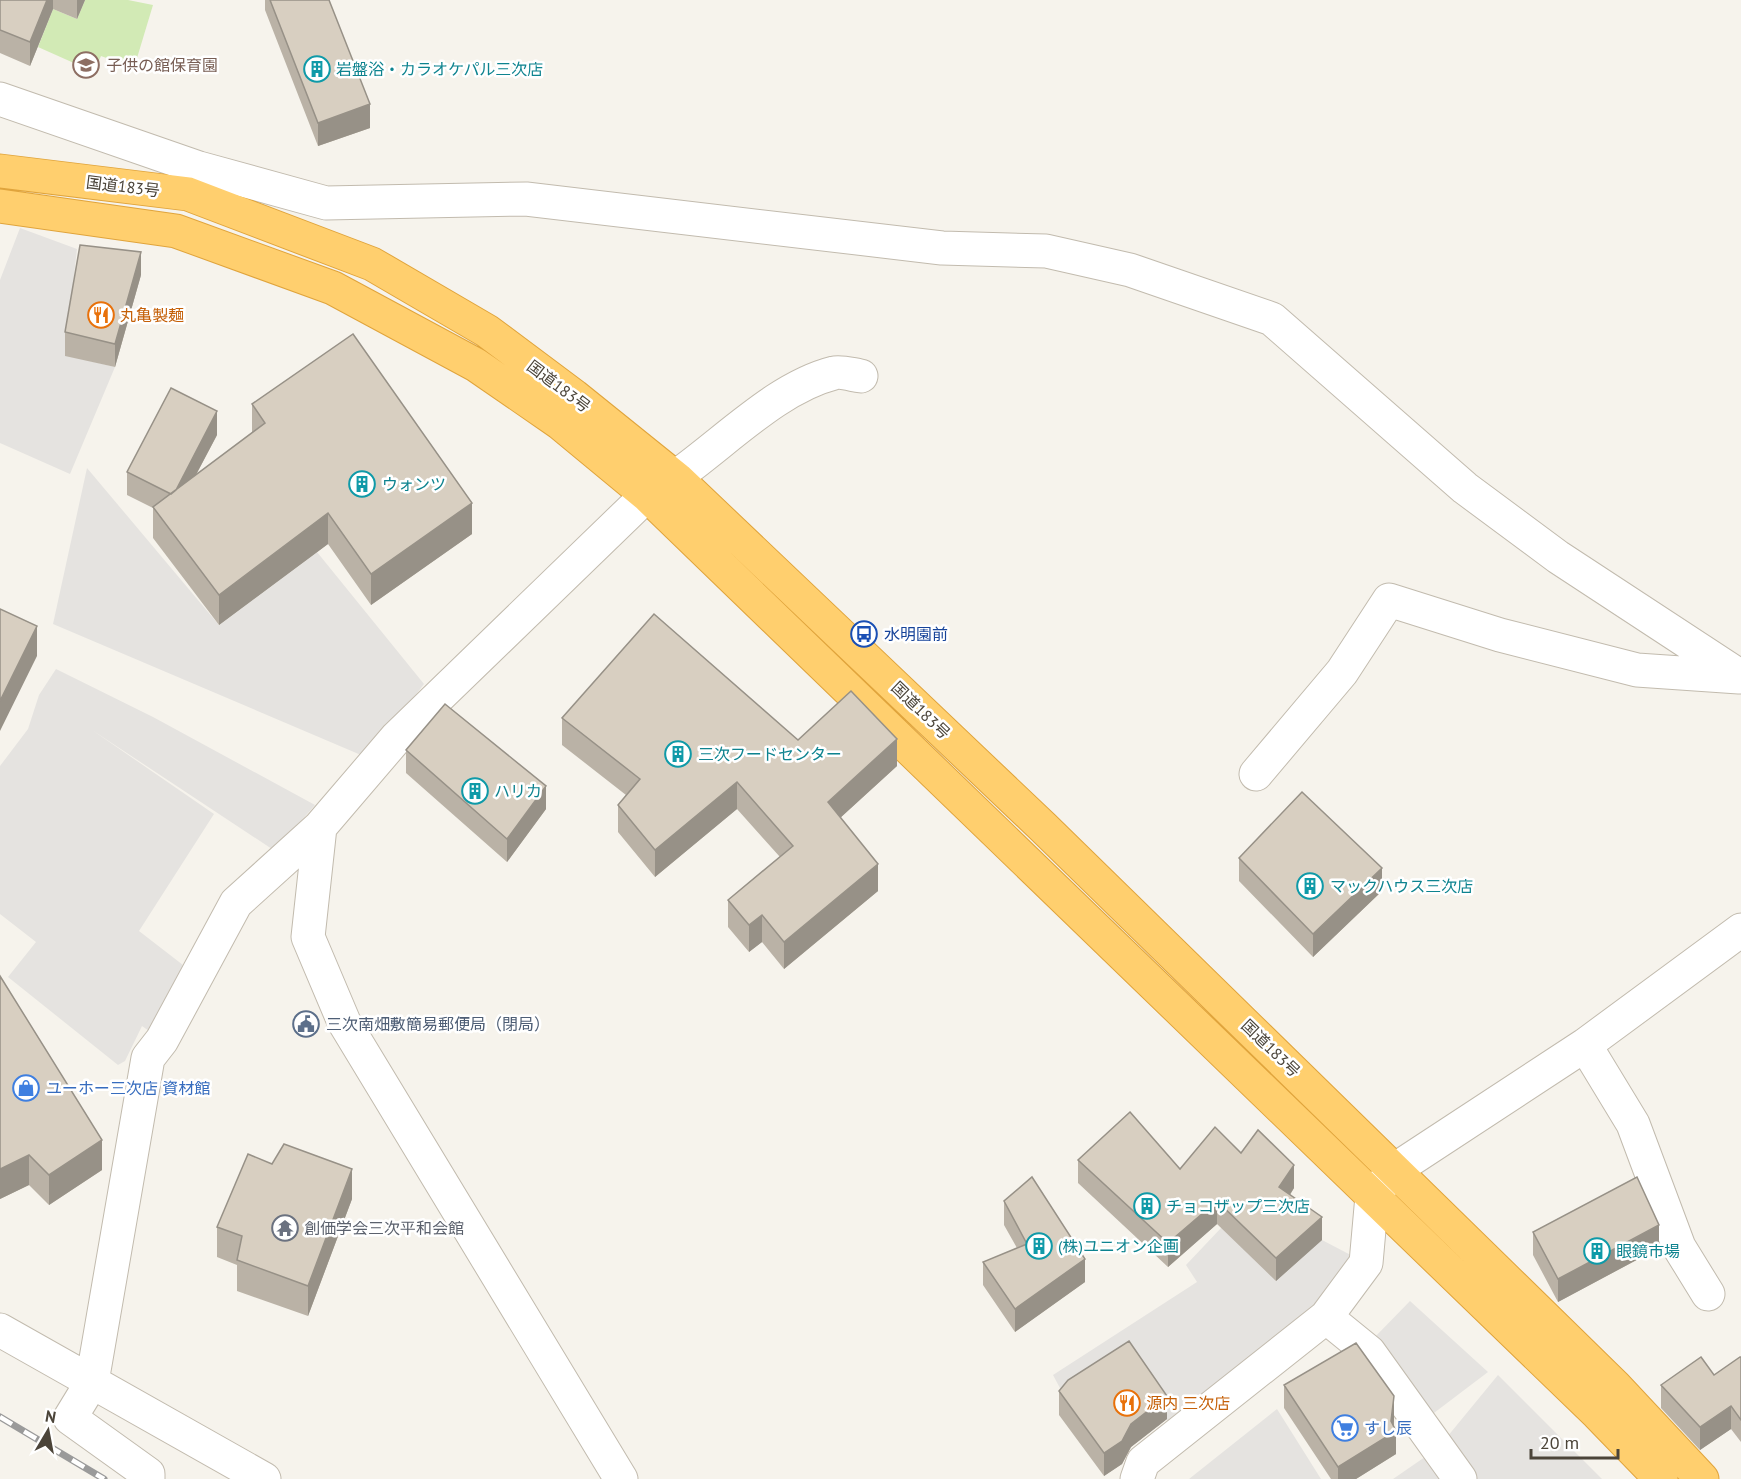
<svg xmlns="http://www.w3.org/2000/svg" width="1741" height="1479" font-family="'PT Sans','Noto Sans JP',sans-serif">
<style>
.garden{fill:#d2eab5}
.parking{fill:#e5e3e0}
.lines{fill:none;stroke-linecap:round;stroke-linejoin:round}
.minor-casing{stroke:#c2bbae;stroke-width:35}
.highway-casing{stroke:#e0a43c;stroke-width:35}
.minor{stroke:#fff;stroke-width:33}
.highway{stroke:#ffcf6e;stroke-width:33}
.rail-casing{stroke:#9a9a9a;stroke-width:7}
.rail{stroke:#fff;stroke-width:4.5;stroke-dasharray:14;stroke-linecap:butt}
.wall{fill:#bab2a6}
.shaded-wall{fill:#979187}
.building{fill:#d8cfc1;stroke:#979187;stroke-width:1.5}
.labels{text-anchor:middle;stroke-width:5;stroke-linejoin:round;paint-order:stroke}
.education-label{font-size:16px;fill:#785e54;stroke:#fff;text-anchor:start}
.culture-label{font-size:16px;fill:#0d838f;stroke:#fff;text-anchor:start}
.street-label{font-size:16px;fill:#4b4439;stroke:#fff}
.food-label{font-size:16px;fill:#c56008;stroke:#fff;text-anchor:start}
.transit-label{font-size:16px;fill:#164399;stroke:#fff;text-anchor:start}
.service-label{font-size:16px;fill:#4e5e75;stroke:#fff;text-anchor:start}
.shop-label{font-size:16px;fill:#366cbe;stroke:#fff;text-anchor:start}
.worship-label{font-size:16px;fill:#5b616d;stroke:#fff;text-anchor:start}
</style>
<rect width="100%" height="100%" fill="#f6f3ec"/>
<path class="garden" d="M85,0h43l25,5 -19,63 -33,-12 -7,16 -56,-25 15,-38 24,10z"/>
<path class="parking" d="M20,228l57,21 -12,106 50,12 -45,107 -70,-31v-163z
M87,468l132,157 98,-73 107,132 -56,74 -315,-134z
M56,669l97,48 162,88 -40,46 -183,-121 122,84 -75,117 44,34 -21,75 -20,-14 -17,35 -7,4 -110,-88 28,-35 -36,-28v-148l28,-37 11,-34z
M1221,1228l101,12 44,23 -191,168 -46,-66 -61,38 -15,-28 144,-93 -11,-17z
M1410,1301l78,71 -62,47 -53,-80z
M1498,1375l104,104h-209l45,-31z
M1277,1409l44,70h-132z"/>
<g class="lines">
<g class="minor-casing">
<path id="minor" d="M0,99l199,69 127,35 200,-4 416,49 104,3 84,19 142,49 193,169 93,69 183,120
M1256,774l86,-102 47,-72 111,35 137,35 102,7
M320,827l-12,110 36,85 277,457
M1585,1045l48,79 46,123 29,47
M1326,1317l43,35 91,127
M0,1330l264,149
M148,1479v-5l-78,-56 22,-36 56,-324 14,-18 74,-137 84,-76 77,-90 250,-242c62,-34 120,-105 187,-122 7,-2 19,2 27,3
M1137,1479l6,-17 183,-145 40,-54 6,-67 24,-27 189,-124 156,-115"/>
</g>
<g class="highway-casing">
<path id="highway" d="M0,171l188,23 184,70 115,67 87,65 103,83 366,348 572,559 87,93
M0,206l176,25 157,57 143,77 84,58 87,72 951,919 63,65"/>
</g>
<use href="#minor" class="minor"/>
<use href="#highway" class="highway"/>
<g class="rail-casing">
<path id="rail" d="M0,1417l104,62"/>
</g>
<use href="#rail" class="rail"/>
</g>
<path class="wall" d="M0,0h85l-8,19 -24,-10 -23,57 -30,-13z
M265,0h64l41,128 -52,18 -53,-136z
M141,275l-26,92 -50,-11v-24z
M252,404l220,130 -101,71 -43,-61 -109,81 -66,-87v-30l-26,-13v-23l90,-37 -21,40 56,-42z
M562,718l236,22 99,26 -57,52 38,73 -94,78 -22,-27 -13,10 -21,-25v-27l52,-43 -43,-48 -82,68 -37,-45v-27l8,-10 -64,-50z
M406,750l140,59 -39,53 -101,-89z
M1239,858l143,33 -69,66 -74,-76z
M0,976l102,194 -53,35 -20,-20 -29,14z
M1241,1153l53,35 -4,7 32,45 -46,41 -59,-57 -49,43 -90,-84v-23l102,9z
M352,1199l-44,117 -71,-25v-26l-20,-8v-30z
M1004,1201l81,81 -70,50 -32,-47v-23l34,-14 -13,-23z
M1533,1232l126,16 -101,54 -25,-47z
M1741,1357v85l-10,-13 -31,21 -39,-42v-23l53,-10z
M1284,1385l110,35v5l2,29 -40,25h-25l-47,-71z
M1059,1391l108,28 -36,28 -9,17 -18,12 -45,-61z"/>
<path class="shaded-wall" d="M47,0h6v9l-23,57v-24z
M77,0h8l-8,19z
M370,104v24l-52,18v-23z
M141,252v23l-26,92v-23z
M217,411v24l-44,83v-23z
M472,503v31l-101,71v-31z
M328,513v31l-109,81v-30z
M37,626v30l-37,75v-30z
M897,739v27l-69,63v-27z
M737,782v27l-82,68v-27z
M546,786v23l-39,53v-23z
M878,864v27l-94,78v-27z
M1382,868v23l-69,66v-23z
M762,915v27l-13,10v-27z
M102,1140v30l-53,35v-30z
M29,1155v30l-29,14v-30z
M1294,1165v23l-15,23v-24z
M352,1169v30l-44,117v-30z
M1217,1201v23l-49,43v-24z
M1322,1217v23l-46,41v-23z
M1659,1225v23l-101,54v-23z
M1085,1259v23l-70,50v-23z
M1167,1396v23l-36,28 -9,17 -18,12v-23l27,-29z
M1394,1396v24l-1,13 3,-2v23l-40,25h-18v-12z
M1731,1406v23l-31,21v-23z"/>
<path class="building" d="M0,0h47l-17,42 -30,-12z
M270,0h59l41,104 -52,19z
M80,245l61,7 -26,92 -50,-12z
M353,334l119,169 -101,71 -43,-61 -109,82 -66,-88 112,-84 -13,-19z
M171,388l46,23 -41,79 -5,4 -44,-22z
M0,609l37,17 -37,75z
M654,614l144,126 53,-49 46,48 -69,63 50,62 -94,78 -22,-27 -13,10 -21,-25 65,-54 -56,-64 -82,68 -37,-45 22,-26 -78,-61z
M445,704l101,82 -39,53 -101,-89z
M1302,792l80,76 -69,66 -74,-76z
M0,976l102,164 -53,35 -20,-20 -29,14z
M1130,1112l50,57 35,-42 26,26 17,-23 36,35 -15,22 43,30 -46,41 -59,-57 -49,42 -90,-83z
M284,1144l68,25 -44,117 -71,-26 5,-24 -25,-9 31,-73 24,10z
M1032,1177l53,82 -70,50 -32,-47 44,-18 -23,-43z
M1637,1177l22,48 -101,54 -25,-47z
M1129,1341l38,55 -36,28 -9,17 -18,12 -45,-62 9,-11z
M1356,1343l38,53 -3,25 5,10 -58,36 -54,-82z
M1701,1357l13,18 26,-18h1v63l-10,-14 -31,21 -39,-42z"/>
<defs>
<g id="school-ring" transform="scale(1.35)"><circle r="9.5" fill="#fff" stroke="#8d6e63" stroke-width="1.5"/><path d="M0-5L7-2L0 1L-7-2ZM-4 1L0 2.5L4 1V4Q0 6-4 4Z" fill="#8d6e63"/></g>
<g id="building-ring" transform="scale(1.35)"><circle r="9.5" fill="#fff" stroke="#0f9aa8" stroke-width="1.5"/><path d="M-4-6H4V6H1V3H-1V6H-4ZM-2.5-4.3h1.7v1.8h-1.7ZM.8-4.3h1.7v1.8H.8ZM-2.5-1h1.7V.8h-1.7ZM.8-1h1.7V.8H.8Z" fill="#0f9aa8"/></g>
<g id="restaurant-ring" transform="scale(1.35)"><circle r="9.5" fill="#fff" stroke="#e8710a" stroke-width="1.5"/><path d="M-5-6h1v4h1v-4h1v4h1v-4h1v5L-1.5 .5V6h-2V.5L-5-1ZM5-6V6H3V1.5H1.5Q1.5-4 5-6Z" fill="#e8710a"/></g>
<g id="bus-ring" transform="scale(1.35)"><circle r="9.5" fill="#fff" stroke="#1a4fb4" stroke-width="1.5"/><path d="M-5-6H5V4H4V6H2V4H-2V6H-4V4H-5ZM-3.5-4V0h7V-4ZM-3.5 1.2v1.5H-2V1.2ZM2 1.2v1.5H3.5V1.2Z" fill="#1a4fb4"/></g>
<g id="civic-ring" transform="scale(1.35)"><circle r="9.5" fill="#fff" stroke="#5c6f8a" stroke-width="1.5"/><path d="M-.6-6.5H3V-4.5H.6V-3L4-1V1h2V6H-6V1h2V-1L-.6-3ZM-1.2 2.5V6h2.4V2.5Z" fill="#5c6f8a"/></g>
<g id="shop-ring" transform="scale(1.35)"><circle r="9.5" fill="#fff" stroke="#3f7fe0" stroke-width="1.5"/><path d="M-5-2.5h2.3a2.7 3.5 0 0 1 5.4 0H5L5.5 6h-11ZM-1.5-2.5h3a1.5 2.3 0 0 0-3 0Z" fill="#3f7fe0"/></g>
<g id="temple-ring" transform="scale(1.35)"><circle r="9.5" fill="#fff" stroke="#6b7280" stroke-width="1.5"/><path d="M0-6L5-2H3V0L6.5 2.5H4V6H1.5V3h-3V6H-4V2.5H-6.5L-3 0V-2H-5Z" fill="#6b7280"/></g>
<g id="supermarket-ring" transform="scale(1.35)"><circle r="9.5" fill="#fff" stroke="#3f7fe0" stroke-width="1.5"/><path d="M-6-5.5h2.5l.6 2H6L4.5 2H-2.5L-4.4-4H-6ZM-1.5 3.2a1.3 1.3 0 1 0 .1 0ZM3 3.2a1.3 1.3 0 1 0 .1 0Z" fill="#3f7fe0"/></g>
</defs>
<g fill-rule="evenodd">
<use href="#school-ring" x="86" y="65"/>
<use href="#building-ring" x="317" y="69"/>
<use href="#restaurant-ring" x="101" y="315"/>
<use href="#building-ring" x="362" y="484"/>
<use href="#bus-ring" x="864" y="634"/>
<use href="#building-ring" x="678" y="754"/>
<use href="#building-ring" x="475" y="791"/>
<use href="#building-ring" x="1310" y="886"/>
<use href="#civic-ring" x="306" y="1024"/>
<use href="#shop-ring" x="26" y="1088"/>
<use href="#building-ring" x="1147" y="1206"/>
<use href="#temple-ring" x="285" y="1228"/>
<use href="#building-ring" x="1039" y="1246"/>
<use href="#building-ring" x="1597" y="1251"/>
<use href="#restaurant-ring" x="1127" y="1403"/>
<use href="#supermarket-ring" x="1345" y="1428"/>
</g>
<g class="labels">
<g class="education-label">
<text x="106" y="71">子供の館保育園</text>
</g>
<g class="culture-label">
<text x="336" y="75">岩盤浴・カラオケパル三次店</text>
<text x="382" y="490">ウォンツ</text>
<text x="698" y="760">三次フードセンター</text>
<text x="494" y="797">ハリカ</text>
<text x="1330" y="892">マックハウス三次店</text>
<text x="1166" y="1212">チョコザップ三次店</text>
<text x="1058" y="1252">(株)ユニオン企画</text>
<text x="1616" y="1257">眼鏡市場</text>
</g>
<g class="street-label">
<text transform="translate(123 186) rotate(7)" y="6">国道183号</text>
<text transform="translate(559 386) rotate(37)" y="6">国道183号</text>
<text transform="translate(921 710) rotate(44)" y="6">国道183号</text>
<text transform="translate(1271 1048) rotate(44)" y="6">国道183号</text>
</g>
<g class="food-label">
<text x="120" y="321">丸亀製麺</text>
<text x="1146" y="1409">源内 三次店</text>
</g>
<g class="transit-label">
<text x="884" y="640">水明園前</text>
</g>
<g class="service-label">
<text x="326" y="1030">三次南畑敷簡易郵便局（閉局）</text>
</g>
<g class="shop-label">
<text x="46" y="1094">ユーホー三次店 資材館</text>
<text x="1364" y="1434">すし辰</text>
</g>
<g class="worship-label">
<text x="304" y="1234">創価学会三次平和会館</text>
</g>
</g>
<g transform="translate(48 1431) rotate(10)" stroke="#ffffff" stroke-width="4.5" paint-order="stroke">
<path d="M0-4.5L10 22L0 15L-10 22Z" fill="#4b4439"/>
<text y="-9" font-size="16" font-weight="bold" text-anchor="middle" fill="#4b4439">N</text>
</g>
<path d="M1531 1449v9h87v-9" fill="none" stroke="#4b4439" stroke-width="3"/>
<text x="1540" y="1449" font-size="18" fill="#4b4439" stroke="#ffffff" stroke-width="4.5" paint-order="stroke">20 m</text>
</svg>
